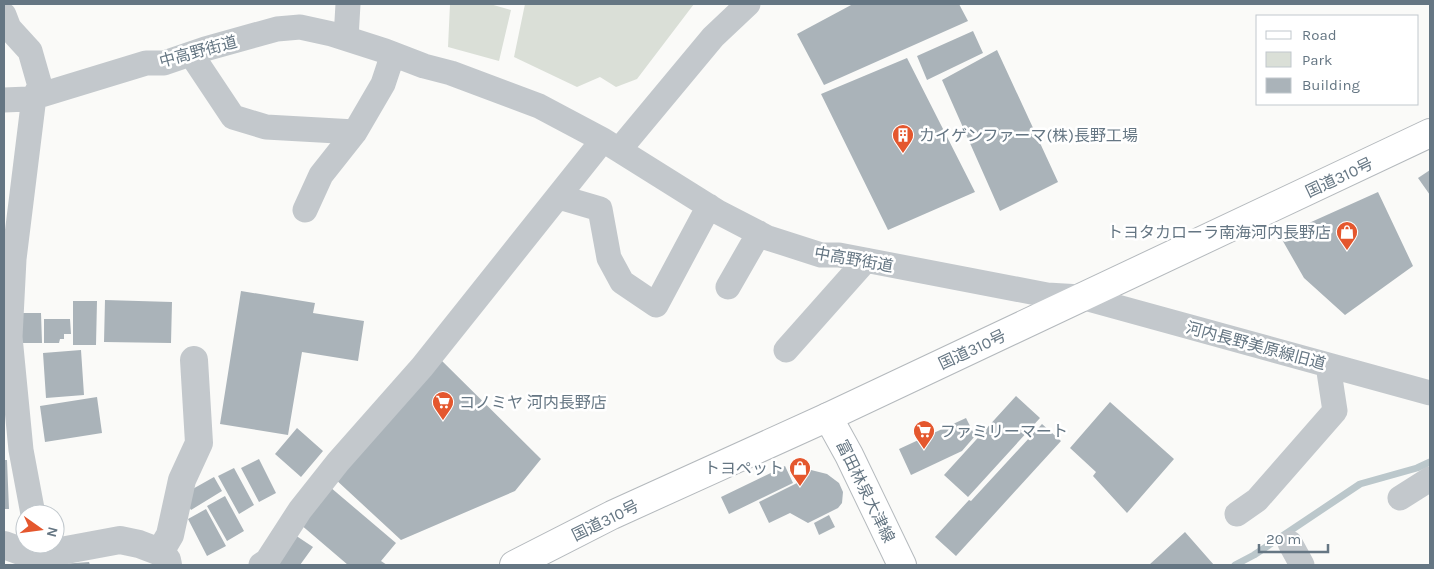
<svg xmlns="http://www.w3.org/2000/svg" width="1434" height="569" font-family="Karla,'Noto Sans JP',sans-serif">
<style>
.green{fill:#dadfd7}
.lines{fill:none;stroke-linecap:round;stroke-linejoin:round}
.stream{stroke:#bbc7cb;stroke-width:7}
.building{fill:#aab3b9}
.primary-casing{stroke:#b5babe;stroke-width:30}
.trunk-casing{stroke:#b4b9bd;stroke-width:30}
.minor{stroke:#c3c8cc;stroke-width:25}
.tertiary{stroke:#c3c8cc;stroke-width:28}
.primary{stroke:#fff;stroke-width:28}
.trunk{stroke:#fff;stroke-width:28}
.labels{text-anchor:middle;stroke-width:5;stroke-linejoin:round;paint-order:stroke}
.street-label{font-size:16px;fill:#657683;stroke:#fff}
.poi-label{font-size:16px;fill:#657683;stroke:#fff;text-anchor:start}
</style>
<rect width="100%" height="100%" fill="#fafaf8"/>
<path class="green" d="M450,4h40l21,6 -12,51 -51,-14z
M525,4h169l-57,75 -21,8 -16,-10 -23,10 -63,-30z"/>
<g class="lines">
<path class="stream" d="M1235,565l19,-10 106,-71 57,-16 13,-6"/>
</g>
<path class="building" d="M853,4h106l9,17 -144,64 -27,-51z
M973,31l10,22 -56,27 -10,-24z
M997,50l61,132 -58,29 -58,-131z
M907,58l68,134 -87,38 -67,-136z
M1430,170v25l-12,-17z
M1378,192l35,74 -68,49 -41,-37 -24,-42z
M241,291l74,12 -2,10 51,8 -6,40 -56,-9 -14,83 -68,-11z
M105,300l67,2 -1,41 -67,-1z
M73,301h24l-1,44h-23z
M23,313h18l1,30h-26z
M44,319h26l1,15h-7v5h-4l-1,4h-15z
M81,350l3,45 -38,3 -3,-45z
M438,357l103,102 -26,32 -114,49 -67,-62z
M1016,396l24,22 -72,79 -24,-22z
M97,397l5,36 -57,9 -5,-36z
M1110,402l64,57 -47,54 -34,-37 3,-4 -26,-24z
M966,418l9,18 -13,15 -51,24 -12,-26z
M1042,424l19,17 -105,115 -21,-19 34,-37 2,1z
M297,428l26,23 -22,26 -26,-23z
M259,459l17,34 -17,9 -18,-34z
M4,460h3l2,49h-5z
M785,466l8,17 -64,31 -8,-17z
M234,468l20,37 -15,9 -21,-38z
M807,469l20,5 12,9 4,9 -1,11 -4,5 -30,15 -18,-10 -21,10 -10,-21 44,-22 -4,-7z
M214,477l8,14 -31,19 -9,-15z
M330,487l66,56 -15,18 6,4h-39l-48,-41z
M225,496l19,35 -17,10 -20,-35z
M206,509l20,37 -19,10 -19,-37z
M829,515l6,12 -16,8 -5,-12z
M1185,532l29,33h-65z
M292,533l21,14 -13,18h-29z
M89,562l1,3h-29v-1z"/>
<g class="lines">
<g class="primary-casing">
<path id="primary" d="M828,417l21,38 53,110"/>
</g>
<g class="trunk-casing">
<path id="trunk" d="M514,565l98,-50 216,-98 602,-284"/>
</g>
<path class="minor" d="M4,15l5,13 21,23 10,35 -6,11 -20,162 -4,78 11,113 12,64
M346,38l2,-34
M191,54l42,63 33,10 89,5
M4,100l24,-1 118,-36h18l41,-14 72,-20 23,-2 32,7 53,17 39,15 27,7 88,33 64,34 115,72 50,26 53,17h18l208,40 34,2 349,96
M619,150l94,-113 35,-33
M559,197l41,12 9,49 13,24 34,23 53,-99
M305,210l16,-35 34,-43 28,-48 10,-30
M728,287l31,-54
M786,350l80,-90
M1400,498l30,-19
M1237,514l20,-14 78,-89 -7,-46
M1290,543l12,22
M261,565l6,-4 33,-51 38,-48 84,-95 181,-227"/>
<path class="tertiary" d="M4,545l22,8h24l70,-13 19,4 21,8 7,8 1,5
M160,552l10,-17 12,-55 17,-37 -5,-83"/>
<use href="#primary" class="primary"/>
<use href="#trunk" class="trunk"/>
</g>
<defs>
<g id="building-pin" transform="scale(1.125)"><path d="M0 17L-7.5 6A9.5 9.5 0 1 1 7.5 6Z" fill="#e4572e" stroke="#fff"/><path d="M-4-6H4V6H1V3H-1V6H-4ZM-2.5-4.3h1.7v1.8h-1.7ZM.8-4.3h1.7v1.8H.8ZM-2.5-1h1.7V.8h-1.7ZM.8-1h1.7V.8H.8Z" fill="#fff"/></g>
<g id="shop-pin" transform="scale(1.125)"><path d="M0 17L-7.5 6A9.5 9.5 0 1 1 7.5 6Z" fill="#e4572e" stroke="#fff"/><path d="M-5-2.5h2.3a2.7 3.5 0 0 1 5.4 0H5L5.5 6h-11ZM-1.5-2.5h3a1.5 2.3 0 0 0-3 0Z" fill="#fff"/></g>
<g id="supermarket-pin" transform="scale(1.125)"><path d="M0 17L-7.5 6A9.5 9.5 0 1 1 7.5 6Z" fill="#e4572e" stroke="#fff"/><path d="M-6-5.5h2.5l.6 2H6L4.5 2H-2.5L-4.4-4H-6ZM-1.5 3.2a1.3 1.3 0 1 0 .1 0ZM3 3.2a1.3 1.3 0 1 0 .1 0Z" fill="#fff"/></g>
</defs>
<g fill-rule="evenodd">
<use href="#building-pin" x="903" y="135"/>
<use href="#shop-pin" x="1347" y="232"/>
<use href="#supermarket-pin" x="443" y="402"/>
<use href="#supermarket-pin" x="924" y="431"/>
<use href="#shop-pin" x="800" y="468"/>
</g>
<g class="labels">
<g class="street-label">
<text transform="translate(198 51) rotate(-15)" y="6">中高野街道</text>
<text transform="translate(1339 177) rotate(-25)" y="6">国道310号</text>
<text transform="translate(854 259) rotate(10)" y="6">中高野街道</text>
<text transform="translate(1256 345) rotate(15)" y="6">河内長野美原線旧道</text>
<text transform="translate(972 349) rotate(-25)" y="6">国道310号</text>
<text transform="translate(866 491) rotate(64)" y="6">富田林泉大津線</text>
<text transform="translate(605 520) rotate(-26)" y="6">国道310号</text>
</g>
<g class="poi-label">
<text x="919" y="141">カイゲンファーマ(株)長野工場</text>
<text x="1331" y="238" text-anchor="end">トヨタカローラ南海河内長野店</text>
<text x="459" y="408">コノミヤ 河内長野店</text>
<text x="940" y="437">ファミリーマート</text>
<text x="784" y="474" text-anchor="end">トヨペット</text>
</g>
</g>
<rect width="1434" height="569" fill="none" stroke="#657683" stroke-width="10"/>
<rect x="1256" y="15" width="162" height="90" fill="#ffffff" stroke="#c1c8cd"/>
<rect x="1266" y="31" width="25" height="8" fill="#ffffff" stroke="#c1c8cd"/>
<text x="1302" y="40" font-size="15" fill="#657683">Road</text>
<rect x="1266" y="52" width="25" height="15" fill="#dadfd7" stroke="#c1c8cd"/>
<text x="1302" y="65" font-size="15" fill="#657683">Park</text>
<rect x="1266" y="78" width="25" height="15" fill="#aab3b9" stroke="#c1c8cd"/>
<text x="1302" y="90" font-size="15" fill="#657683">Building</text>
<g transform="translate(40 529) rotate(104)"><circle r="24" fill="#ffffff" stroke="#c1c8cd"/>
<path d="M0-4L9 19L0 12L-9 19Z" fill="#e4572e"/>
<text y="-8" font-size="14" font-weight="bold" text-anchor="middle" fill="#657683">N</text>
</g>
<path d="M1259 544v8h69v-8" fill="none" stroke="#657683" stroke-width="2.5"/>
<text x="1266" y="544" font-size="15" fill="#657683" stroke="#ffffff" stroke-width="4" paint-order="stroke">20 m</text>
</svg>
